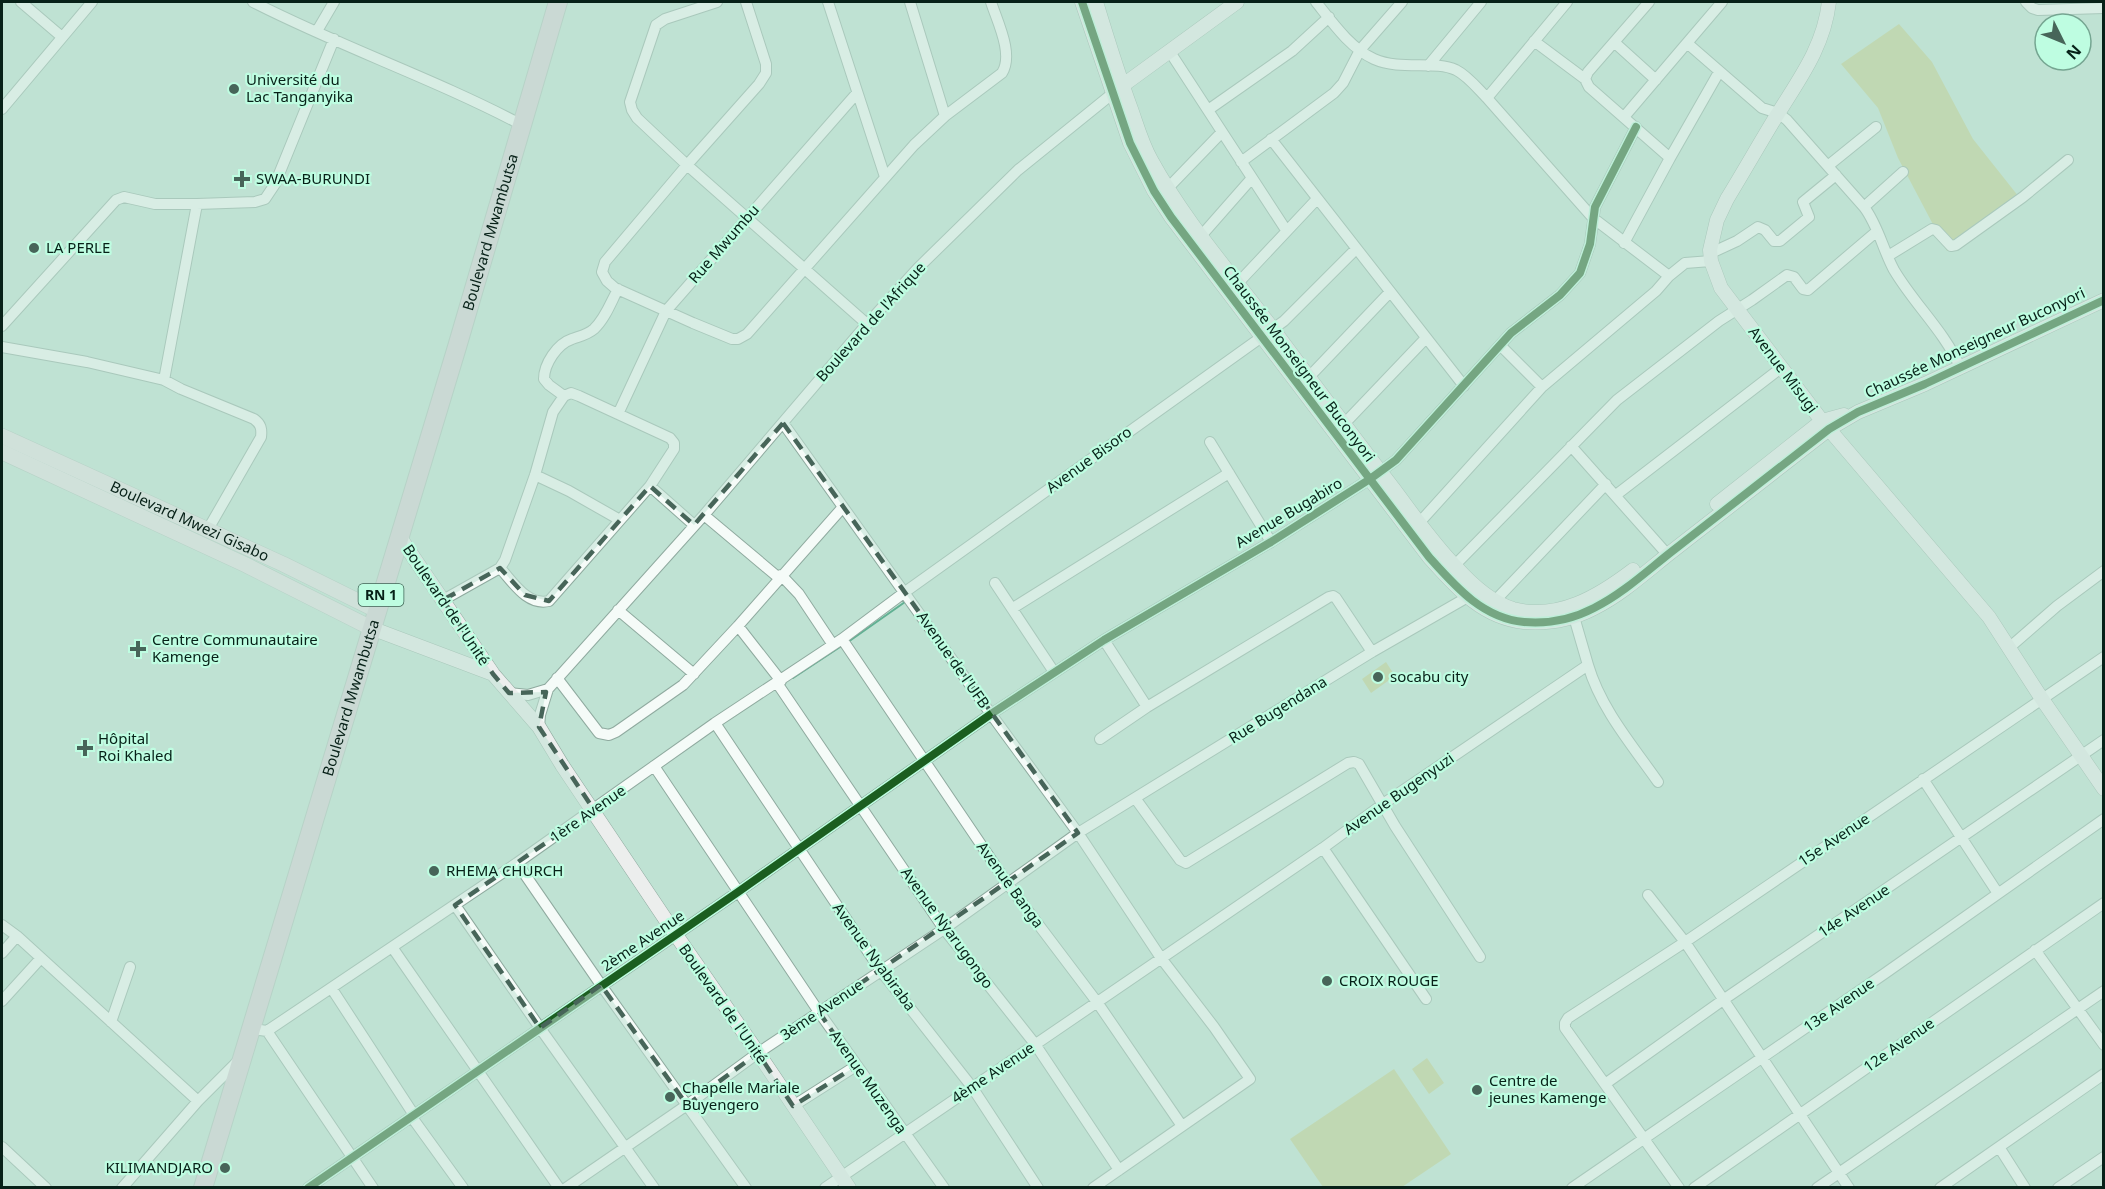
<svg xmlns="http://www.w3.org/2000/svg" width="2105" height="1189" font-family="'Noto Sans',sans-serif">
<style>
.green{fill:#c1cd8d}
.lines{fill:none;stroke-linecap:round;stroke-linejoin:round}
.stream{stroke:#61b193;stroke-width:2}
.street-casing{stroke:#8faa9f;stroke-width:12}
.secondary-casing{stroke:#8faa9f;stroke-width:15}
.primary-casing{stroke:#adc0b8;stroke-width:16}
.highway-casing{stroke:#adc0b8;stroke-width:20}
.street{stroke:#f5fbf8;stroke-width:10}
.secondary{stroke:#eceeed;stroke-width:14}
.primary{stroke:#e4e0e3;stroke-width:15}
.highway{stroke:#d8cfd6;stroke-width:18}
.cycleway-casing{stroke:#befde1;stroke-width:11}
.cycleway{stroke:#1b5e20;stroke-width:8}
.marked{fill:none;stroke:#476559;stroke-width:4.5;stroke-dasharray:12 8;stroke-linejoin:round}
.poi-dot{fill:#476559;stroke:#befde1;stroke-width:2}
.labels{text-anchor:middle;stroke-width:4.5;stroke-linejoin:round;paint-order:stroke}
.shield{fill:#befde1;stroke:#3e6354;stroke-width:1.5}
.shield-label{font-size:14px;font-weight:bold;fill:#072118}
.poi-label{font-size:15px;fill:#072118;stroke:#befde1;text-anchor:start}
.street-label{font-size:15px;fill:#072118;stroke:#befde1}
</style>
<rect width="100%" height="100%" fill="#bfe2d3"/>
<path class="green" d="M1899,24l33,38 41,77 46,58 -72,54 -49,-93 -20,-50 -37,-44z
M1386,662l9,14 -24,17 -9,-14z
M1427,1058l17,25 -15,11 -17,-25z
M1394,1069l57,85 -49,33h-79l-33,-48z"/>
<g class="lines">
<path class="stream" d="M848,642l57,-40
M793,678l50,-33"/>
<g class="street-casing">
<path id="street" d="M21,2l41,35
M253,2c88,45 182,77 269,123
M717,2l-52,17 -9,6 -26,77 2,8 5,8 50,47 180,159
M746,2l20,62v9l-7,11 -72,81 -82,97 -3,10 5,9 8,7 78,35 39,16h6l9,-5 167,-189 31,-29 57,-43c12,-19 -5,-52 -11,-71
M828,2l57,175
M910,2l35,114
M1316,2c16,20 34,46 58,57 27,12 60,1 82,11 12,6 22,19 31,28
M1567,2l-80,96 106,120 76,58 16,-13 26,-2
M1649,2l-61,70 -3,7 4,8 81,71 49,-86
M1722,2l-35,41 75,65 16,5 9,7 77,87c14,18 19,43 30,63 20,34 50,61 66,97
M2026,2l6,6 6,2 66,-2
M317,31l17,-29
M1534,41l51,38
M1614,42l42,38
M1170,52l116,178
M1428,66l53,-64
M2,109l90,-107
M1208,110l84,-59 37,-34
M1624,117l63,-74
M1271,139l193,247
M1241,162l93,-69 9,-10 17,-33 42,-48
M1829,165l47,-38
M1167,189l55,-57
M1864,207l39,-35
M1201,236l51,-58
M1624,243l46,-85
M1711,253l26,-12 21,-14 7,3 9,11h6l29,-24 -6,-15 33,-27
M1888,256l44,-27 4,1 15,16 5,-1 67,-48 45,-37
M1238,283l79,-84
M2,326l114,-126 8,-3 31,7h42l58,-2 10,-3 10,-15 59,-145
M1500,345l42,42
M2,347l85,15 77,18 17,9 73,30c7,5 8,10 7,18l-54,94
M1309,377l81,-85
M164,380l33,-176
M564,396l-15,-11 -5,-6c0,-15 13,-35 28,-40 8,-3 15,-4 22,-10 11,-10 17,-27 24,-40
M618,414l48,-103 191,-218
M783,423l208,291 87,119 83,125 53,69 36,52 -157,109
M1344,424l82,-86
M1210,442l61,100
M1571,446l96,108
M535,475l34,16 51,29
M650,486l44,39
M1616,495l165,-127
M704,515l75,63
M1419,523l123,-136 114,-96 13,-15
M1454,566l163,-166 102,-79 33,-21 35,-25 7,2 9,12 5,1 68,-58
M500,568c13,14 27,38 49,33l101,-115 24,-37v-6l-4,-5 -91,-42 -8,-3 -7,3
M781,575l18,19 34,51
M995,583l59,89
M443,600l57,-32 5,-8 30,-85 18,-63 11,-16
M1490,606l116,-122
M1013,608l216,-135
M618,610l76,64
M738,626l43,55
M842,639l165,244 90,119 85,124
M1104,640l43,67
M2010,647l47,-41 47,-35
M1588,665c13,44 44,80 70,117
M557,678l42,55 10,2 7,-3 67,-47 55,-59 105,-119
M777,683l167,246 91,115 84,126
M509,693l19,2 20,-6
M715,723l166,248 91,116 66,101
M539,727l1,-12 8,-26 156,-174 163,-191 51,-56 100,-98 94,-76
M1100,739l47,-32 182,-110 4,-1 3,2 36,54
M654,766l165,246 125,176
M1923,779l74,113
M1135,798l45,62 6,3 162,-100 6,-1 5,2 36,62 85,131
M1323,848l103,151
M517,863l84,122 145,203
M1648,895l37,47 164,246
M455,905l85,123 114,160
M2,925l15,11 181,165
M392,947l167,241
M2035,950l69,95
M2,953l15,-17
M332,989l82,126
M2,1001l39,-43
M111,1022l19,-55
M260,1030l7,1 106,157
M267,1031l250,-168 198,-140 127,-84 63,-47 379,-271 72,-72
M1605,1084l118,-84 381,-260
M793,1106l63,-40
M411,1116l52,72
M2,1147l44,41
M1999,1147l26,41
M122,1188l76,-87 39,-39
M308,1188l430,-296 253,-178 113,-74 167,-98 99,-63 26,-19 115,-127 49,-38 20,-22 10,-29 5,-37 41,-80
M566,1188l121,-83 71,-52 186,-124 134,-96 294,-181 101,-58
M825,1188l498,-340 60,-44 205,-139 -16,-55
M1572,1188l312,-214 220,-155
M1679,1188l-114,-160v-5l3,-5 117,-76 419,-285
M1694,1188l410,-285
M1817,1188l287,-197
M1940,1188l164,-114
M2058,1188l46,-31"/>
</g>
<g class="secondary-casing">
<path id="secondary" d="M1082,2l48,141 24,48 17,26 258,340c26,29 53,61 95,65 24,2 49,-3 70,-14 30,-15 55,-39 81,-59 51,-40 103,-80 154,-120l29,-17 67,-28 179,-84
M1096,2c11,36 22,72 35,107 6,17 11,35 20,51 35,64 84,118 127,176 38,51 76,102 115,152 20,27 39,54 62,78 16,18 35,36 58,43 45,12 86,-13 120,-39
M1829,2c-5,44 -29,76 -52,113 -17,28 -33,56 -50,84l-10,21 -7,30 1,11 10,27 101,133 167,196 53,82 62,90
M1115,91l122,-89
M1717,504l105,-83 22,-6
M399,536l94,138 46,53 23,38 114,170 82,118 91,135
M371,628l122,46"/>
</g>
<g class="primary-casing">
<g id="primary">
<path id="s1" d="M2,436l281,128 93,46"/>
<path d="M2,452l244,113 125,63"/>
</g>
</g>
<g class="highway-casing">
<g id="highway">
<path id="s2" d="M203,1188l254,-841 101,-345"/>
</g>
</g>
<use href="#street" class="street"/>
<use href="#secondary" class="secondary"/>
<use href="#primary" class="primary"/>
<use href="#highway" class="highway"/>
<g class="cycleway-casing">
<path id="cycleway" d="M1082,2l48,141 24,48 17,26 258,340c26,29 53,61 95,65 24,2 49,-3 70,-14 30,-15 55,-39 81,-59 51,-40 103,-80 154,-120l29,-17 67,-28 179,-84
M308,1188l430,-296 253,-178 113,-74 167,-98 99,-63 26,-19 115,-127 49,-38 20,-22 10,-29 5,-37 41,-80"/>
</g>
<use href="#cycleway" class="cycleway"/>
</g>
<path d="M0 0H2105V1189H0ZM783,423l295,410 -259,179 37,54 -63,40 -35,-53 -71,52 -86,-120 -61,43 -85,-123 139,-95 -55,-83 7,-35 -37,1 -16,-19 -50,-74 57,-32 25,27 24,6 101,-115 44,39z" fill="#bfe2d3" fill-opacity=".55" fill-rule="evenodd"/>
<path class="marked" d="M783,423l295,410 -259,179 37,54 -63,40 -35,-53 -71,52 -86,-120 -61,43 -85,-123 139,-95 -55,-83 7,-35 -37,1 -16,-19 -50,-74 57,-32 25,27 24,6 101,-115 44,39z"/>
<g class="poi-dot">
<circle cx="234" cy="89" r="6"/>
<path d="M239 170h6v6h6v6h-6v6h-6v-6h-6v-6h6z"/>
<circle cx="34" cy="248" r="6"/>
<path d="M135 640h6v6h6v6h-6v6h-6v-6h-6v-6h6z"/>
<circle cx="1378" cy="677" r="6"/>
<path d="M82 739h6v6h6v6h-6v6h-6v-6h-6v-6h6z"/>
<circle cx="434" cy="871" r="6"/>
<circle cx="1327" cy="981" r="6"/>
<circle cx="1477" cy="1090" r="6"/>
<circle cx="670" cy="1097" r="6"/>
<circle cx="225" cy="1168" r="6"/>
</g>
<g class="labels">
<rect class="shield" x="358.5" y="584" width="45" height="22" rx="4.5"/>
<g class="shield-label">
<text x="381" y="600">RN 1</text>
</g>
<g class="poi-label">
<text x="246" y="85">Université du<tspan x="246" dy="17">Lac Tanganyika</tspan></text>
<text x="256" y="184">SWAA-BURUNDI</text>
<text x="46" y="253">LA PERLE</text>
<text x="152" y="645">Centre Communautaire<tspan x="152" dy="17">Kamenge</tspan></text>
<text x="1390" y="682">socabu city</text>
<text x="98" y="744">Hôpital<tspan x="98" dy="17">Roi Khaled</tspan></text>
<text x="446" y="876">RHEMA CHURCH</text>
<text x="1339" y="986">CROIX ROUGE</text>
<text x="1489" y="1086">Centre de<tspan x="1489" dy="17">jeunes Kamenge</tspan></text>
<text x="682" y="1093">Chapelle Mariale<tspan x="682" dy="17">Buyengero</tspan></text>
<text x="213" y="1173" text-anchor="end">KILIMANDJARO</text>
</g>
<g class="street-label">
<text dy="5" stroke="none"><textPath href="#s2" startOffset="998">Boulevard Mwambutsa</textPath></text>
<text transform="translate(724 244) rotate(-49)" y="5">Rue Mwumbu</text>
<text transform="translate(871 322) rotate(-48)" y="5">Boulevard de l'Afrique</text>
<text transform="translate(1975 343) rotate(-25)" y="5">Chaussée Monseigneur Buconyori</text>
<text transform="translate(1299 364) rotate(53)" y="5">Chaussée Monseigneur Buconyori</text>
<text transform="translate(1783 370) rotate(53)" y="5">Avenue Misugi</text>
<text transform="translate(1089 460) rotate(-36)" y="5">Avenue Bisoro</text>
<text transform="translate(1289 513) rotate(-31)" y="5">Avenue Bugabiro</text>
<text dy="5" stroke="none"><textPath href="#s1" startOffset="206">Boulevard Mwezi Gisabo</textPath></text>
<text transform="translate(446 605) rotate(56)" y="5">Boulevard de l'Unité</text>
<text transform="translate(953 660) rotate(55)" y="5">Avenue de l'UFB</text>
<text dy="5" stroke="none"><textPath href="#s2" startOffset="512">Boulevard Mwambutsa</textPath></text>
<text transform="translate(1278 710) rotate(-32)" y="5">Rue Bugendana</text>
<text transform="translate(1399 794) rotate(-35)" y="5">Avenue Bugenyuzi</text>
<text transform="translate(588 814) rotate(-35)" y="5">1ère Avenue</text>
<text transform="translate(1834 840) rotate(-34)" y="5">15e Avenue</text>
<text transform="translate(1010 885) rotate(54)" y="5">Avenue Banga</text>
<text transform="translate(1854 911) rotate(-34)" y="5">14e Avenue</text>
<text transform="translate(947 928) rotate(54)" y="5">Avenue Nyarugongo</text>
<text transform="translate(643 941) rotate(-34)" y="5">2ème Avenue</text>
<text transform="translate(874 957) rotate(54)" y="5">Avenue Nyabiraba</text>
<text transform="translate(723 1004) rotate(55)" y="5">Boulevard de l'Unité</text>
<text transform="translate(1839 1005) rotate(-35)" y="5">13e Avenue</text>
<text transform="translate(822 1010) rotate(-34)" y="5">3ème Avenue</text>
<text transform="translate(1899 1045) rotate(-35)" y="5">12e Avenue</text>
<text transform="translate(993 1073) rotate(-34)" y="5">4ème Avenue</text>
<text transform="translate(868 1082) rotate(55)" y="5">Avenue Muzenga</text>
</g>
</g>
<rect width="2105" height="1189" fill="none" stroke="#072118" stroke-width="6"/>
<g transform="translate(2063 42) rotate(133)"><circle r="28" fill="#befde1" stroke="#75a591" stroke-width="1.5"/>
<path d="M0-4.5L10 22L0 15L-10 22Z" fill="#476559"/>
<text y="-9" font-size="16" font-weight="bold" text-anchor="middle" fill="#072118">N</text>
</g>
</svg>
